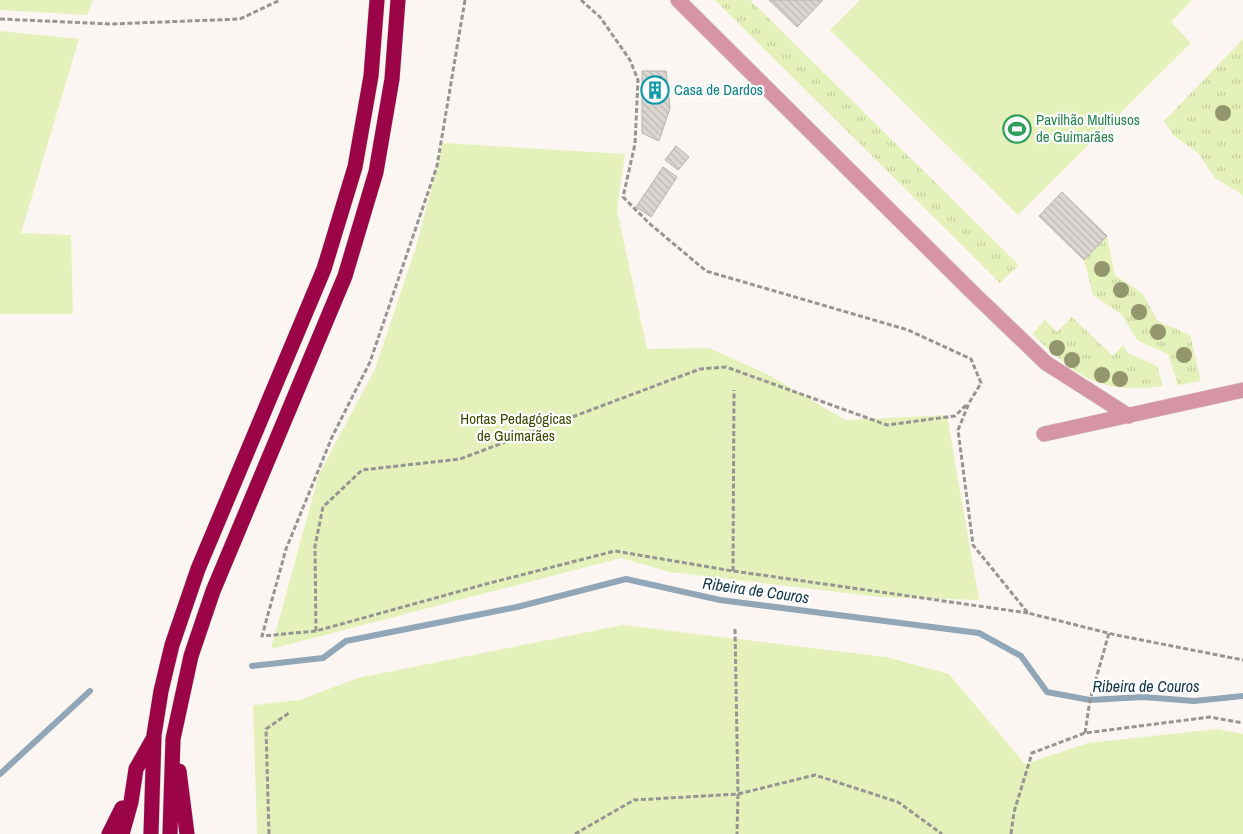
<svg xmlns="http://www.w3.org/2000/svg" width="1243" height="834" font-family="'Archivo Narrow',sans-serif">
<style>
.grass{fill:url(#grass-tufts)}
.garden{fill:#e5f1ba}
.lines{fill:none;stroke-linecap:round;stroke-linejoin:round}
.stream{stroke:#91a6b7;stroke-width:6}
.building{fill:url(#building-back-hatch);stroke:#b8b3af}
.minor-casing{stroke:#d6d1cd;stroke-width:16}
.highway-casing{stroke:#d6d1cd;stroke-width:16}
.path{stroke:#989492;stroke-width:3;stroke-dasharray:5 2.5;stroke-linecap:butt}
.minor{stroke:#d595a4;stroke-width:15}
.highway{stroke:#9b0548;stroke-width:15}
.tree{fill:#94966d}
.labels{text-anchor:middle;stroke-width:4.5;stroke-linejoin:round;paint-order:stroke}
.culture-label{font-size:15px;fill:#0d838f;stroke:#fff;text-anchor:start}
.leisure-label{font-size:15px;fill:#27864d;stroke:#fff;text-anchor:start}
.park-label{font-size:15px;fill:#3e4700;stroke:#fff}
.water-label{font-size:16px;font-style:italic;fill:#12354d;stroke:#fff}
</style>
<defs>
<pattern id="grass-tufts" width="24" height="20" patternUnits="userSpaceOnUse" patternTransform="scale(1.25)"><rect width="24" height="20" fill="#e5f1ba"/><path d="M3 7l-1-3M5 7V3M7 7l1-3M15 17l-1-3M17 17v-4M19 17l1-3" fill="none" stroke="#c4cea0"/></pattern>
<pattern id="building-back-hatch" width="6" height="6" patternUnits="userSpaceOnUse" patternTransform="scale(1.25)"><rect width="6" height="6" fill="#dbd6d2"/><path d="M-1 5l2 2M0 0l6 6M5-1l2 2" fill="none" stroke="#bcb8b4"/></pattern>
</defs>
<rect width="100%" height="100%" fill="#fcf6f2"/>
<path class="grass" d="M715,0h35l269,265 -19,18z
M1243,39v159l-2,-4 -26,-16 -17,-25 -24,-17 -10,-15z
M1107,236l8,39 27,18 16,28 32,14 11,46 -23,4 -10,-31 -30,-13 -17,-27 -28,-19 -9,-35z
M1072,317l41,39 10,-11 5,8 29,13 6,20c-65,9 -86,-10 -131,-52l13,-14 12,12z"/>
<path class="garden" d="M0,0h93l-6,15 -87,-5z
M860,0h332l-21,22 20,21 -173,172 -188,-185z
M0,31l79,8 -58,194 50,2 2,79h-73z
M443,143l182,11 -8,56 30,139 62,-1 58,26 78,46 102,-5 32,185 -99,-3 -210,-25 -49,-14 -350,91 48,-175 56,-105 41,-122z
M623,625l263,32 63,17 76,90 63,-21 129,-14 26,5v100h-986l-4,-129 47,-5 58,-22z"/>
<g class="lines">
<path class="stream" d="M252,666l71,-8 23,-17 171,-34 109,-28 94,21 259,33 42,23 26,36 43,8 53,-3 51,4 49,-5
M0,774l90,-83"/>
</g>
<path class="building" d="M769,0h54l-26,27z
M642,71h24l4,37 -11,33 -17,-8z
M676,146l13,11 -11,13 -13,-10z
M663,167l14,10 -26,40 -15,-10z
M1062,192l45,44 -23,24 -45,-44z"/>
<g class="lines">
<g class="minor-casing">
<path id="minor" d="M678,0l292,290 76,73 83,53
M1044,434l199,-44"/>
</g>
<g class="highway-casing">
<path id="highway" d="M179,771l8,63
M109,834l13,-26
M122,834l9,-32 5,-33 17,-30
M151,834l3,-99 7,-44 11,-46 26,-76 126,-300 31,-102 16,-91 6,-76
M170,834l3,-95 18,-83 22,-65 132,-315 31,-104 16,-93 6,-79"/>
</g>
<path class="path" d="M465,0l-28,166 -67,196 -38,75 -46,112 -24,87 54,-5 170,-47 129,-33 118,20 295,42
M581,0l19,17 30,43 8,20 -3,64 -12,53 27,27 56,47 202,59 63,29 10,24 -12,20 -11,27 15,115 55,68 88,22 127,25
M0,19l111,5 129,-5 40,-19
M733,571l1,-181
M735,629l3,165 -1,40
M316,631l-1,-85 8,-39 39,-37 98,-11 240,-90 26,-2 161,58 68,-9 11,-11
M1085,733l5,-33 19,-67
M269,834l-3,-105 23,-16
M575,834l59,-34 104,-6 77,-19 83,27 44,32
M1011,834l3,-22 18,-59 53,-20 125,-16 33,6"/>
<use href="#minor" class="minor"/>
<use href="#highway" class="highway"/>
</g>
<g class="tree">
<circle cx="1223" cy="113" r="8"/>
<circle cx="1102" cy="269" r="8"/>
<circle cx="1121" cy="290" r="8"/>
<circle cx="1139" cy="312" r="8"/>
<circle cx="1158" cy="332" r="8"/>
<circle cx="1057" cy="348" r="8"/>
<circle cx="1184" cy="355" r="8"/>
<circle cx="1072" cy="360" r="8"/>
<circle cx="1102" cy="375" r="8"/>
<circle cx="1120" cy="379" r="8"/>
</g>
<defs>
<g id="building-ring" transform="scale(1.4375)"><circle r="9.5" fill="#fff" stroke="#0f9aa8" stroke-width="1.5"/><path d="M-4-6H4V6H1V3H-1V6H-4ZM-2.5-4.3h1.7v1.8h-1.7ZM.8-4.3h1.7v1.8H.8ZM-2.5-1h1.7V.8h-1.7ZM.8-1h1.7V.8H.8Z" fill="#0f9aa8"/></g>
<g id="stadium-ring" transform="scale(1.4375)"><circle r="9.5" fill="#fff" stroke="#2e9e5b" stroke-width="1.5"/><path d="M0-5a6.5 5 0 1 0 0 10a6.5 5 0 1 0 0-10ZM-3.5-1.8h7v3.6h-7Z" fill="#2e9e5b"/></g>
</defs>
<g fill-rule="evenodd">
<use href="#building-ring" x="655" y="90"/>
<use href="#stadium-ring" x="1017" y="129"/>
</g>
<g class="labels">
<g class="culture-label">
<text x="674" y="95">Casa de Dardos</text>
</g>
<g class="leisure-label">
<text x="1036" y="125">Pavilhão Multiusos<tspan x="1036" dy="17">de Guimarães</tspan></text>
</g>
<g class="park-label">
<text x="516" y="424">Hortas Pedagógicas<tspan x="516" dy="17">de Guimarães</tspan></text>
</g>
<g class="water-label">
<text transform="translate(756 590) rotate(8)" y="6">Ribeira de Couros</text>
<text x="1146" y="692">Ribeira de Couros</text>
</g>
</g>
</svg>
